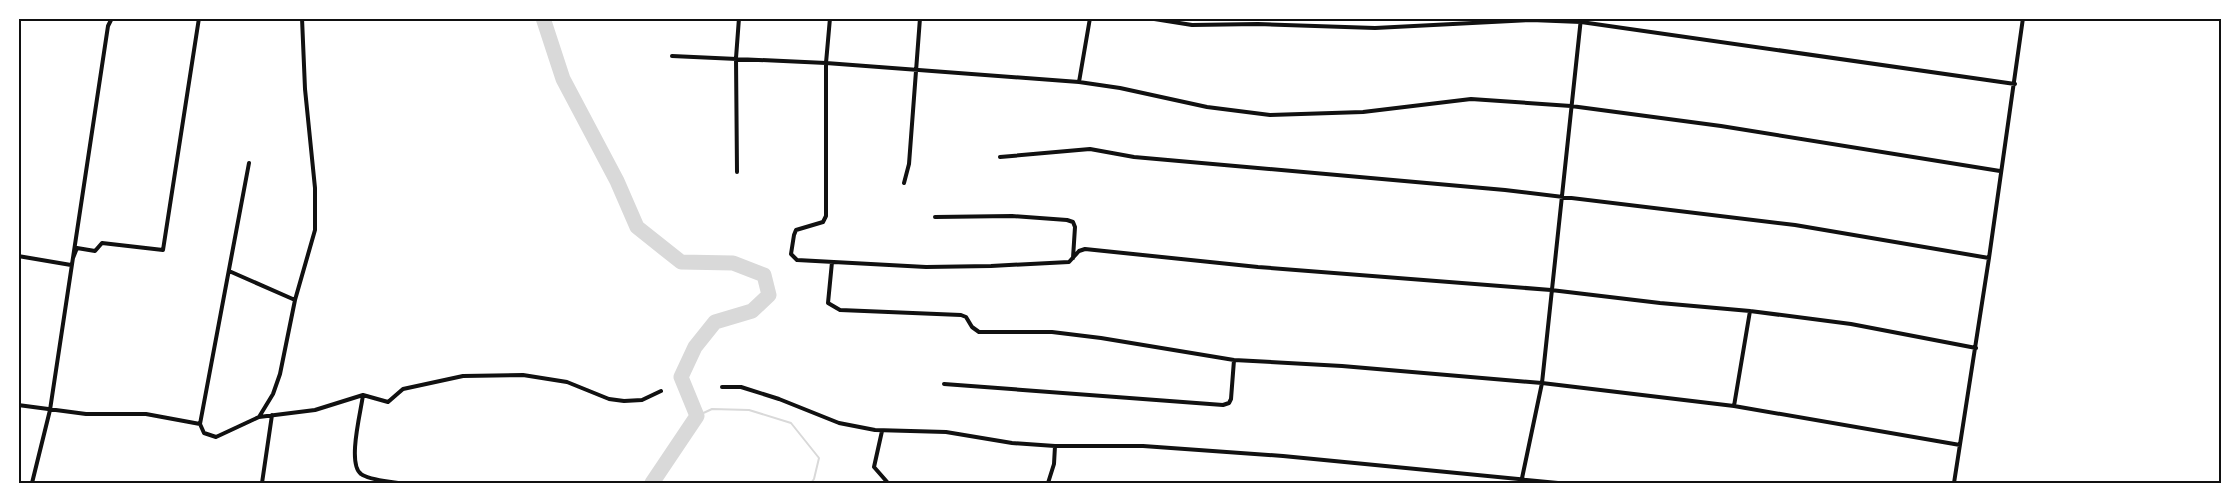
<svg xmlns="http://www.w3.org/2000/svg" width="2239" height="501" font-family="'Fira Sans',sans-serif">
<style>
.lines{fill:none;stroke-linecap:round;stroke-linejoin:round}
.stream{stroke:#d9d9d9;stroke-width:2}
.river{stroke:#d9d9d9;stroke-width:15}
.minor{stroke:#111;stroke-width:4}
.neatline{fill:none;stroke:#111;stroke-width:2}
</style>
<rect width="100%" height="100%" fill="#fff"/>
<g class="lines">
<path class="stream" d="M697,416l15,-7 37,1 42,13 28,35 -5,21 -3,4"/>
<path class="river" d="M543,18l20,61 54,102 20,46 44,35 52,1 31,12 5,20 -17,16 -37,11 -20,25 -14,30 16,39 -45,67"/>
<path class="minor" d="M830,18l-4,45v153l-3,6 -27,8 -2,5 -3,19 6,6 129,7 65,-1 78,-4 10,-11 6,-2 173,18 293,23 109,13 90,8 101,13 125,24
M1148,18l44,7 66,-1 117,4 156,-8 50,2 434,62
M672,56l154,7 253,19 41,6 87,19 63,8 93,-3 108,-13 100,7 150,20 279,45
M1079,82l11,-64
M1000,157l90,-8 44,8 371,33 290,35 194,33
M737,172l-1,-114 3,-40
M904,183l5,-19 11,-146
M935,217l77,-1 55,4 6,2 2,5 -2,31
M18,256l53,9
M73,258l4,-10 18,3 7,-8 61,7 36,-232
M832,262l-4,41 12,7 121,5 5,2 6,10 7,5h73l49,6 133,22 108,6 200,17 192,23 226,39
M229,271l66,29
M944,384l279,21 6,-2 2,-4 3,-39
M722,387h19l38,12 60,24 36,7 71,2 66,11 43,3h88l140,10 275,27
M363,395c-2,16 -16,69 -2,79 8,6 26,7 37,9
M18,405l68,9h60l54,10 4,9 12,4 43,-20 56,-7 48,-15 25,7 15,-13 60,-13 60,-1 44,7 42,17 15,2 18,-1 19,-9
M1734,406l16,-95
M259,417l14,-23 7,-20 15,-74 20,-70v-42l-10,-99 -3,-71
M200,424l49,-261
M882,431l-8,36 14,16
M32,483l18,-73 58,-384 4,-8
M262,483l10,-68
M1048,483l6,-19 1,-18
M1521,483l21,-100 39,-365
M1954,483l35,-225 34,-240"/>
</g>
<rect width="2239" height="501" fill="none" stroke="#ffffff" stroke-width="39"/>
<rect x="20" y="20" width="2200" height="462" class="neatline"/>
</svg>
